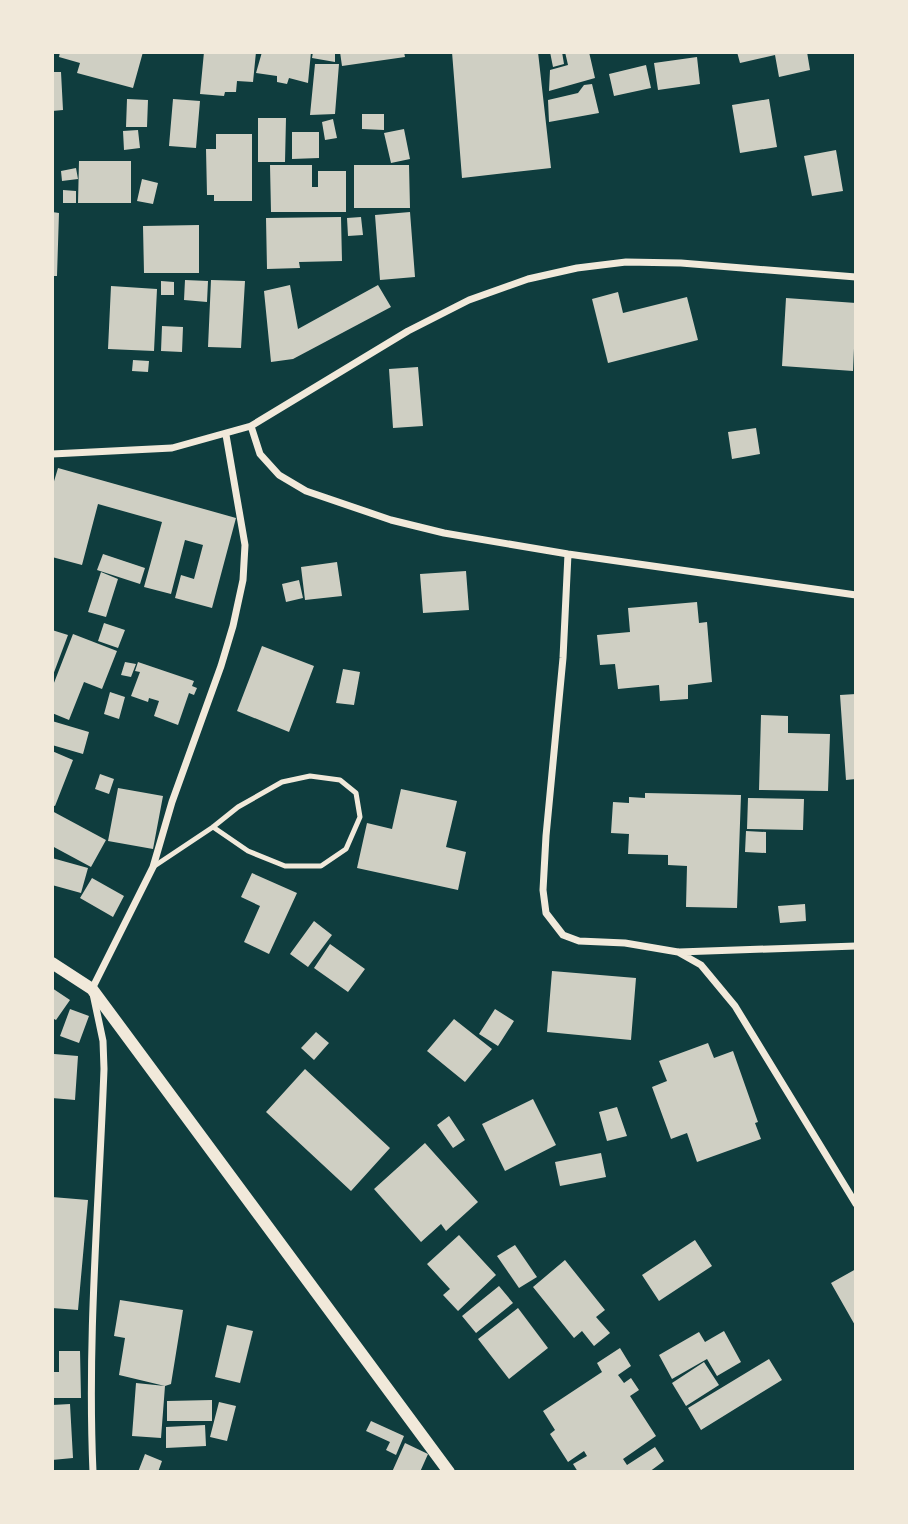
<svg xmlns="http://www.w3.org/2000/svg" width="908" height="1524" font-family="'Varela Round',sans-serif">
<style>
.building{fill:#cfcfc3}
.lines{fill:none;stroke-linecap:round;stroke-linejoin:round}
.service{stroke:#f1e9da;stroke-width:5}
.minor{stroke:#f1e9da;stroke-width:7}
.tertiary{stroke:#f1e9da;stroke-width:12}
</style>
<rect width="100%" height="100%" fill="#0f3d3e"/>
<path class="building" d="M60,52h83l-10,36 -56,-15 3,-10 -21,-6z
M204,52h52l-3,30 -16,-1 -1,11h-11l-1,4 -24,-2z
M262,52h49l-3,31 -19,-5 -2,6 -10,-2v-6l-21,-3z
M313,52h22v10l-23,-4z
M340,52h64l1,5 -63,9z
M452,52h86l13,116 -89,10z
M550,52h12l2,12 -11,3z
M565,52h24l6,26 -46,13 1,-21 18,-5z
M737,52h70l3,18 -31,7 -4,-22 -35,8z
M697,57l3,27 -42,6 -4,-27z
M315,64h24l-4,50 -25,1z
M646,65l5,23 -37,8 -5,-22z
M52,72h9l2,38 -11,1z
M592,84l7,29 -50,9 -1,-22 30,-7 6,-8z
M127,99l21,1 -1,27h-21z
M173,99l27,2 -4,47 -27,-2z
M769,99l8,48 -37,6 -8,-48z
M362,114h22v16l-22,-1z
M258,118h28l-1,44h-27z
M333,119l4,19 -12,2 -3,-18z
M404,129l6,30 -19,4 -7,-30z
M138,130l2,18 -16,2 -1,-19z
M292,132h27v26l-27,1z
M216,134h36v67h-38v-6h-7l-1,-46h10z
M836,150l7,41 -31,5 -8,-40z
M79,161h52v42h-53z
M270,165h42v22h6v-16h28v41h-75z
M354,165h55l1,43h-56z
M76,168l2,11 -16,2 -1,-10z
M142,179l16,4 -5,21 -16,-3z
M63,190l13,1v12h-13z
M52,212l7,1 -2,63h-5z
M410,212l5,65 -35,3 -5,-65z
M341,217l1,44 -43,1 1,6 -33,1 -1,-51z
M361,217l2,18 -15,1 -1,-18z
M199,225v48h-55l-1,-47z
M185,280l23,1 -1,21 -23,-2z
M211,280l34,1 -4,67 -33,-1z
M161,281l13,1v13h-13z
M290,285l8,44 80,-44 13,22 -98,52 -22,3 -7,-71z
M111,286l46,3 -3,62 -46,-2z
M618,292l5,21 64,-16 11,43 -90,23 -16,-64z
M786,298l70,5 -3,68 -71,-5z
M162,326l21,1 -1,25 -21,-1z
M133,360l16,1 -1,11 -16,-1z
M418,367l5,59 -30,2 -4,-59z
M756,428l4,26 -28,5 -4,-27z
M58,468l178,50 -24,90 -37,-10 6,-23 13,4 9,-34 -18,-5 -14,54 -27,-7 18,-65 -64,-18 -16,61 -30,-8v-69z
M103,554l42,14 -5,16 -43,-14z
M337,562l5,34 -37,4 -4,-33z
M466,571l3,39 -46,3 -3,-39z
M101,572l17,7 -12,38 -18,-5z
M299,580l4,18 -17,4 -4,-18z
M697,602l2,21 8,-1 5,60 -24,3v14l-28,2 -1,-16 -41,4 -3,-25 -15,1 -3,-30 33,-3 -2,-24z
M104,623l21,7 -7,18 -20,-7z
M52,630l16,5 -15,40h-1z
M73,634l44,17 -15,38 -18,-7 -15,38 -17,-7v-25z
M262,646l52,20 -25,66 -52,-21z
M125,662l11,2 -5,13 -10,-2z
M138,662l56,19 -2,5 5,2 -3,7 -5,-2 -11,32 -24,-9 5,-15 -10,-3 -1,4 -17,-6 9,-24 -5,-1z
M343,669l17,3 -6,33 -18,-2z
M110,692l15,5 -6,22 -15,-5z
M856,694v85l-10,1 -6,-85z
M761,715l27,1v17l42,1 -2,57 -69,-1z
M52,721l37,11 -6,22 -31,-9z
M52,751l21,9 -18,46 -3,-1z
M100,774l14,5 -5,15 -14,-5z
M118,788l45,8 -10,53 -45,-8z
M401,789l56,12 -11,46 20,5 -8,38 -101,-22 10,-45 25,6z
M645,793l96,2 -4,113 -51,-1 1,-41 -19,-1v-10l-40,-1 1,-20 -18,-1 2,-31 16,1v-6l16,1z
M748,798l56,1 -1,31 -56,-1z
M52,811l54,29 -15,27 -39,-21z
M746,831l20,1v21l-21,-1z
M52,858l36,10 -7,25 -29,-8z
M252,873l45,20 -28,61 -25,-12 16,-36 -19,-9z
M92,878l32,18 -11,21 -33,-19z
M805,904l1,17 -26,2 -2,-17z
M314,921l18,14 -24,32 -18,-13z
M330,944l35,25 -17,23 -34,-24z
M552,971l84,7 -5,62 -84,-8z
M52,988l18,12 -14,20 -4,-2z
M70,1009l19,7 -10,27 -19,-7z
M495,1009l19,12 -16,25 -19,-12z
M454,1019l38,30 -27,33 -38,-31z
M316,1032l13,11 -15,17 -13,-12z
M708,1043l6,15 19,-7 25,71 -3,1 6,16 -64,23 -10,-29 -16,6 -19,-52 15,-6 -8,-20z
M54,1054l24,2 -3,44 -23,-2z
M305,1069l85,79 -39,43 -85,-79z
M533,1099l23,46 -51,26 -23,-47z
M617,1107l10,29 -20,5 -8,-29z
M449,1116l16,24 -12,8 -16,-23z
M425,1143l53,59 -32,29 -5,-7 -20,18 -47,-53z
M601,1153l5,24 -46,9 -5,-24z
M52,1197l36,3 -10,110 -26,-2z
M459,1235l37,40 -38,36 -15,-16 7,-6 -23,-25z
M695,1240l17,26 -53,35 -17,-26z
M515,1245l22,32 -18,11 -22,-32z
M565,1260l40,50 -9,7 14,16 -16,13 -12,-15 -8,7 -41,-51z
M856,1269v58l-25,-44z
M499,1286l14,17 -37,30 -14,-17z
M120,1300l63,10 -12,74 -6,2 -4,52 -29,-2 4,-53 29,3 -46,-11 6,-37 -11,-2z
M518,1308l30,40 -39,31 -31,-40z
M227,1325l26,6 -13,52 -25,-6z
M724,1331l17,31 -24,14 -10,-17 -35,20 -13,-24 40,-23 6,10z
M620,1348l11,18 -13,9 6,8 7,-5 8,12 -9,6 26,40 -33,23 4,6 28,-18 9,14 -15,11h-71l-5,-8 14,-8 -3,-5 -16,11 -18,-28 5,-4 -12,-19 59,-39 -5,-9z
M59,1351h21l1,47h-29v-26h7z
M769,1359l13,21 -81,50 -13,-22z
M704,1362l15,23 -33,21 -14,-23z
M212,1400v21h-45v-20z
M219,1402l17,4 -9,35 -17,-4z
M70,1404l3,54 -21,2v-55z
M371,1421l33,15 -8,19 -10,-5 4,-8 -24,-11z
M205,1425l1,21 -40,2v-21z
M405,1443l23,11 -8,18h-28z
M145,1454l17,7 -4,11h-20z"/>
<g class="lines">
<path class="service" d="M153,867l60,-40 25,-20 44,-25 28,-6 30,4 16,13 4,24 -14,32 -25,17h-36l-37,-15 -35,-24"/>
<path class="minor" d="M251,426l9,28 19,21 27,16 85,29 53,13 124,21 288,41
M52,454l120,-6 79,-22 157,-95 61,-31 59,-21 49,-11 49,-6 55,1 175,14
M568,554l-5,104 -17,178 -3,54 3,23 17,22 16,6 46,2 53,9 23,13 34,41 121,198
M679,952l177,-6
M93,1472c-6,-135 6,-269 11,-403l-1,-28 -11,-52 61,-122 19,-65 49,-136 12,-40 10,-46 2,-35 -19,-110"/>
<path class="tertiary" d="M52,963l40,26 357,483"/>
</g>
<rect width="908" height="1524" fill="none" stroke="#f1e9da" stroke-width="108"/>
</svg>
